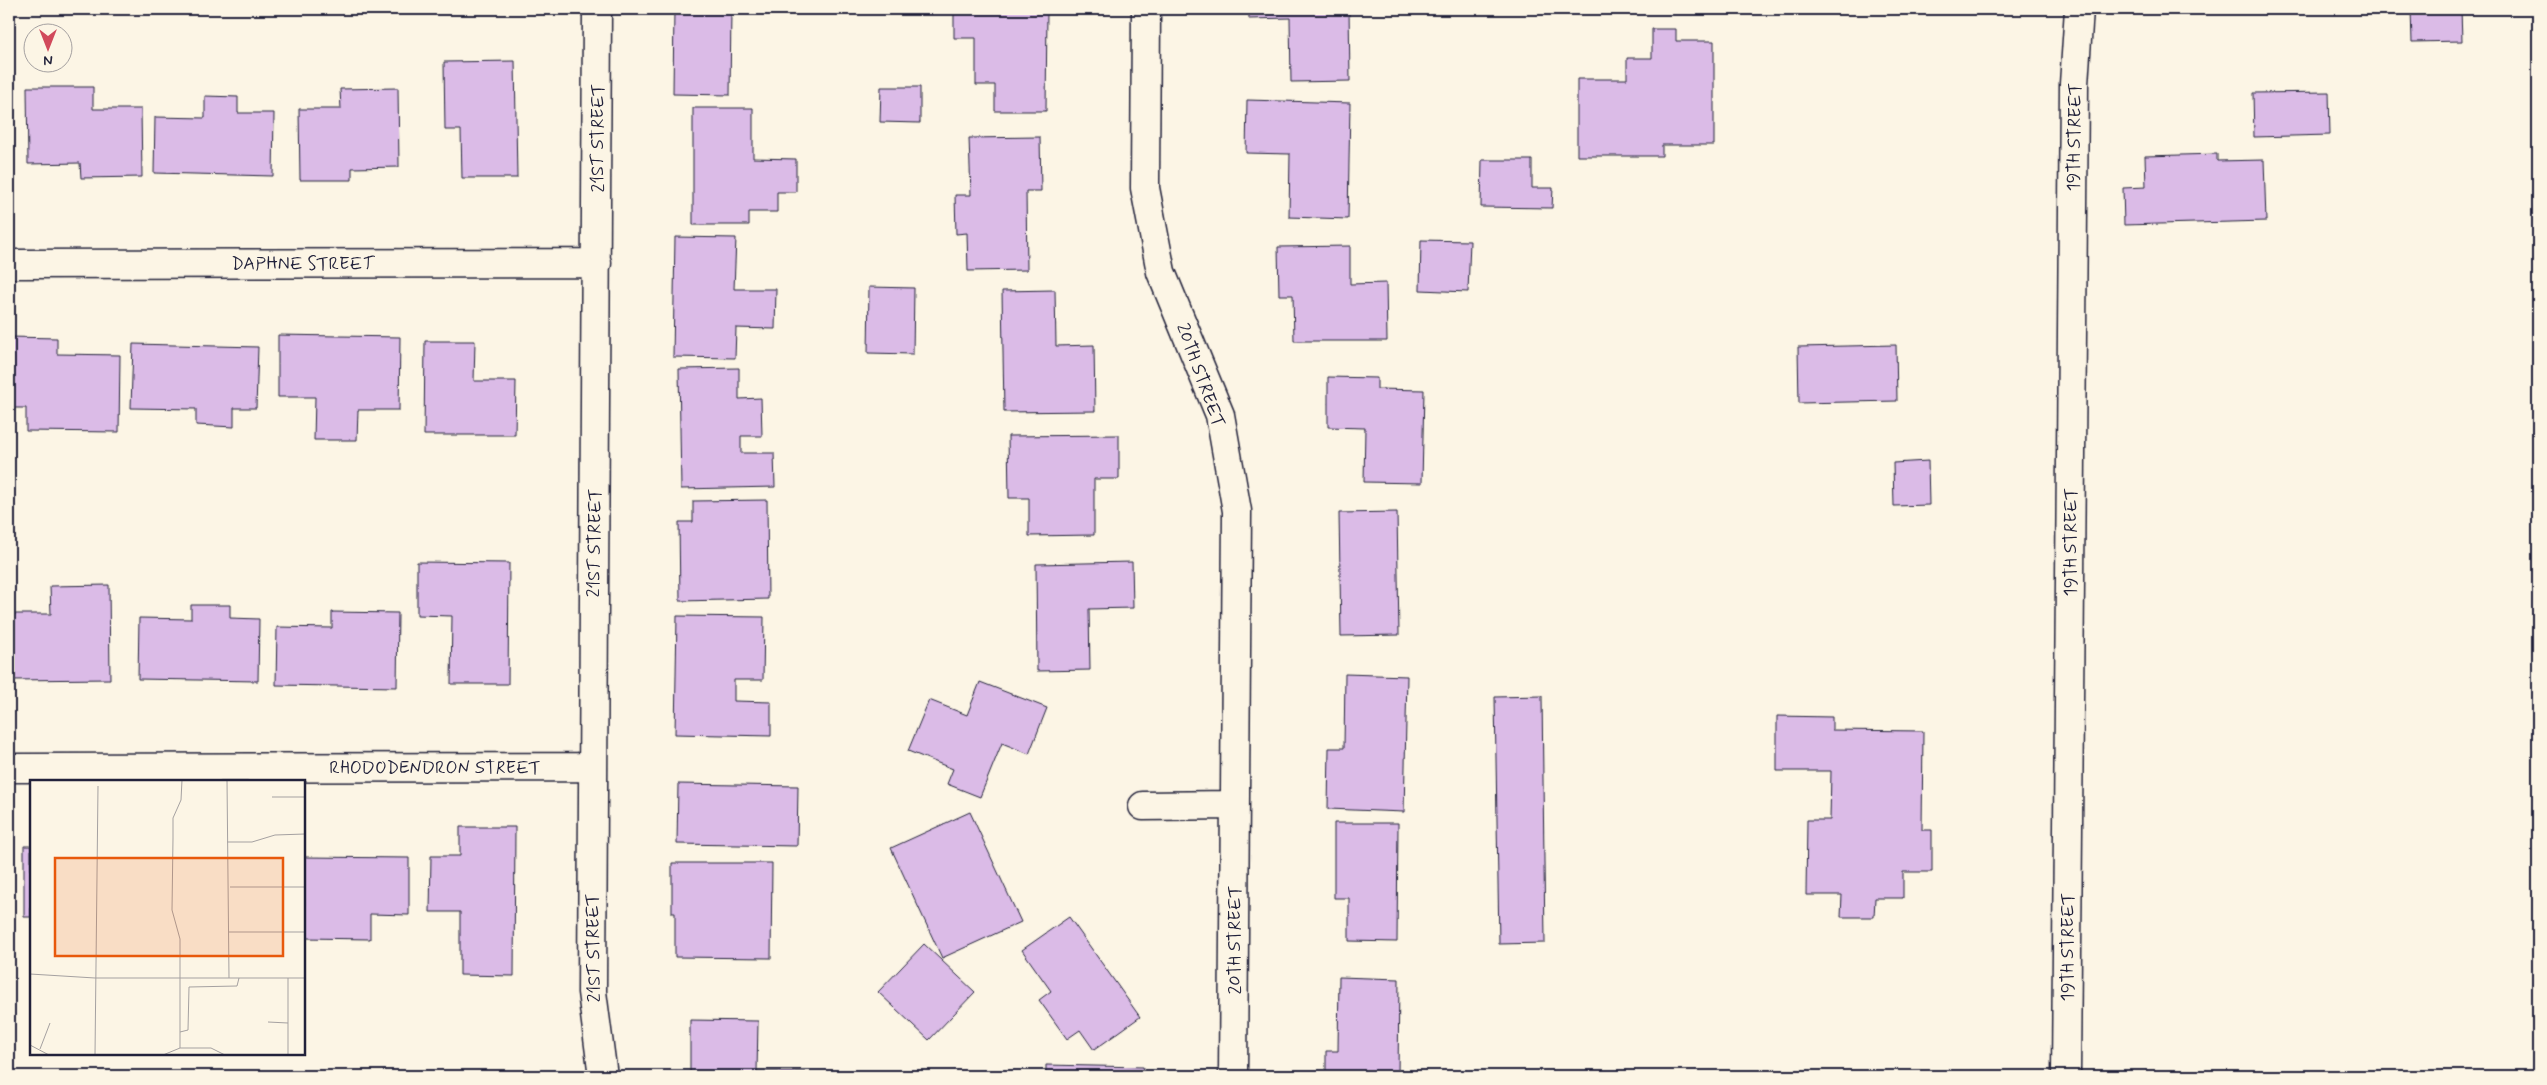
<svg xmlns="http://www.w3.org/2000/svg" width="2547" height="1085" font-family="Mynerve,sans-serif">
<style>
.building{fill:#dbbbe7;stroke:#22223b}
.lines{fill:none;stroke-linecap:round;stroke-linejoin:round}
.minor-casing{stroke:#22223b;stroke-width:31}
.minor{stroke:#fcf5e5;stroke-width:28}
.labels{text-anchor:middle;stroke-width:5;stroke-linejoin:round;paint-order:stroke}
.street-label{font-size:18px;fill:#22223b;stroke:#fcf5e5}
.inset-road{fill:none;stroke:#a5a1a1;stroke-width:1}
.view{fill:#e8590c;fill-opacity:0.15;stroke:#e8590c;stroke-width:2.5}
.inset-edge{fill:none;stroke:#22223b;stroke-width:2.5}
</style>
<rect width="100%" height="100%" fill="#fcf5e5"/>
<filter id="ink" filterUnits="userSpaceOnUse"><feTurbulence type="fractalNoise" baseFrequency=".02" numOctaves="2"/><feDisplacementMap in="SourceGraphic" scale="10" xChannelSelector="R" yChannelSelector="G"/><feConvolveMatrix kernelMatrix="1 2 1 2 8 2 1 2 1" color-interpolation-filters="sRGB"/></filter>
<g filter="url(#ink)">
<path class="building" d="M674,9h57l-1,86 -57,-1z
M954,9h93l-1,102h-51v-26h-19v-47h-22z
M1249,9h100l1,72 -59,1 -1,-64 -41,1z
M2411,9h50l1,32 -50,1z
M1652,29h24v12h38v104h-52v11h-85v-77h50v-21h25z
M515,61l2,117h-55l-1,-48h-16l-1,-68z
M27,87h66v22h48l1,68 -61,1 -1,-15 -52,1z
M881,87h39v36l-40,-1z
M398,88l1,79 -47,1v12h-52l-1,-71h42l-1,-20z
M2329,92l1,43 -76,2 -1,-44z
M205,96l33,1v16h36l-1,63 -119,-3 1,-56 50,1z
M1247,100l103,3 -2,116 -59,-2 1,-63 -44,-1z
M693,108h60v50l43,1v33h-19v20h-28v13h-56z
M1040,137l1,54h-15l1,79 -59,1 -1,-38 -11,1 -1,-39h16l-2,-57z
M2217,154v7l47,-1 2,61 -142,4 -1,-37 23,-1 -1,-31z
M1482,160h50v28h21l-1,20 -71,-1z
M675,237l61,1 -2,51h42l-1,40 -39,-1 -1,30 -62,-1z
M1421,240l49,1 -2,51 -48,-2z
M1350,246v38l36,-1 1,58h-93l-1,-46h-14l-1,-48z
M869,287l45,1 -1,66 -45,-1z
M1055,290l1,56 38,-1 1,66 -91,1 -2,-121z
M278,335l122,2 -1,73h-41l-1,30h-43l1,-43h-37z
M9,337l48,1v16l63,1 -1,77 -93,-1v-23h-17z
M425,341h50l-1,40h42l-1,54h-91z
M133,344l125,3 -2,61h-22v19l-38,-2v-16l-65,-1z
M1896,345l1,56 -98,2 -1,-56z
M739,368v31l22,-1 1,38h-21v17h33l1,34 -94,2 -2,-120z
M1328,377l49,1v11l47,1 -2,93 -58,-1 1,-54 -37,-1z
M1119,435v44h-25v56l-65,1v-38h-20l-1,-62z
M1928,461l1,44 -35,1 -1,-43z
M767,500l1,99 -88,2 -1,-79h14v-21z
M1397,512l2,123 -58,1 -2,-123z
M417,562l92,1 -1,121h-57l1,-68 -35,-1z
M1132,562l1,46 -44,1 1,61 -53,1 -1,-107z
M109,585l1,94 -99,1 -1,-66h41l-1,-28z
M191,605h39v13l29,1 -1,62 -120,-2 1,-61 52,1z
M332,612l66,1 -1,74 -121,-2 1,-58 55,1z
M677,616l87,1 -1,63h-29v21l37,1v34l-96,-2z
M1345,674l62,2 -3,136 -76,-3 1,-61h15z
M980,682l67,26 -18,46 -27,-11 -22,54 -33,-13 6,-15 -45,-18 21,-51 38,15z
M1542,696l3,247 -46,1 -4,-247z
M1777,716l55,1v13l91,1 -1,99h10v42h-29v26h-28l-1,19h-33l1,-22h-36l1,-75h23l1,-49h-54z
M678,784l120,2 -1,60 -120,-2z
M970,812l51,110 -79,36 -51,-110z
M1334,823h64l-1,119 -48,-1v-43h-15z
M460,827h55l-1,149 -54,-1v-63h-30l1,-56h29z
M24,846h7v71h-7z
M304,857l105,1v57l-39,-1v25l-65,-1z
M672,863h100l-1,95 -96,-1v-44h-3z
M1069,917l71,100 -46,33 -14,-20 -13,9 -28,-39 12,-9 -29,-41z
M924,944l51,48 -46,48 -51,-48z
M1339,977l60,2 -1,97h-72v-25h12z
M690,1020l68,1 -1,51h48l-1,4h-101v-3h-13z
M1046,1065l97,2 -1,9h-96z"/>
<g class="lines">
<g class="minor-casing">
<path id="minor" d="M597,9l-5,983 11,84
M1146,9l-1,179 16,84 59,143 17,96 -4,565
M9,264l588,-1
M9,768l583,-1
M1143,806l91,-1
M2066,1076l8,-992 5,-75"/>
</g>
<use href="#minor" class="minor"/>
</g>
</g>
<g class="labels">
<g class="street-label">
<text transform="translate(2074 137) rotate(-89)" y="6">19TH STREET</text>
<text transform="translate(597 138) rotate(-90)" y="6">21ST STREET</text>
<text x="303" y="269">DAPHNE STREET</text>
<text transform="translate(1201 375) rotate(70)" y="6">20TH STREET</text>
<text transform="translate(2070 542) rotate(-90)" y="6">19TH STREET</text>
<text transform="translate(594 543) rotate(-89)" y="6">21ST STREET</text>
<text x="435" y="773">RHODODENDRON STREET</text>
<text transform="translate(1234 940) rotate(-90)" y="6">20TH STREET</text>
<text transform="translate(2067 947) rotate(-90)" y="6">19TH STREET</text>
<text transform="translate(593 948) rotate(-91)" y="6">21ST STREET</text>
</g>
</g>
<g transform="translate(30 780)">
<rect width="275" height="275" fill="#fcf5e5"/>
<path class="inset-road" d="M197,0l2,198M242,17h33M197,62h25l23,-7 30,-1M200,107h75M199,152h76M0,194l65,4h210M238,242l20,1M150,252l8,-2 1,-43 48,-1 2,-8M0,265l19,10M150,268v-109l-8,-29 1,-72v-20l8,-18 1,-20M10,269l10,-26M65,275l3,-269M133,275l17,-7h31l14,7M258,275v-77"/>
<path class="view" d="M25,78h228v98h-228z"/>
<rect width="275" height="275" class="inset-edge"/>
</g>
<rect width="2547" height="1085" fill="none" stroke="#fcf5e5" stroke-width="30"/>
<rect x="15" y="15" width="2517" height="1055" fill="none" stroke="#22223b" stroke-width="2" filter="url(#ink)"/>
<g transform="translate(48 48) rotate(180)"><circle r="24" fill="#fcf5e5" stroke="#a5a1a1"/>
<path d="M0-4L9 19L0 12L-9 19Z" fill="#d1495b"/>
<text y="-8" font-size="14" font-weight="bold" text-anchor="middle" fill="#22223b">N</text>
</g>
</svg>
